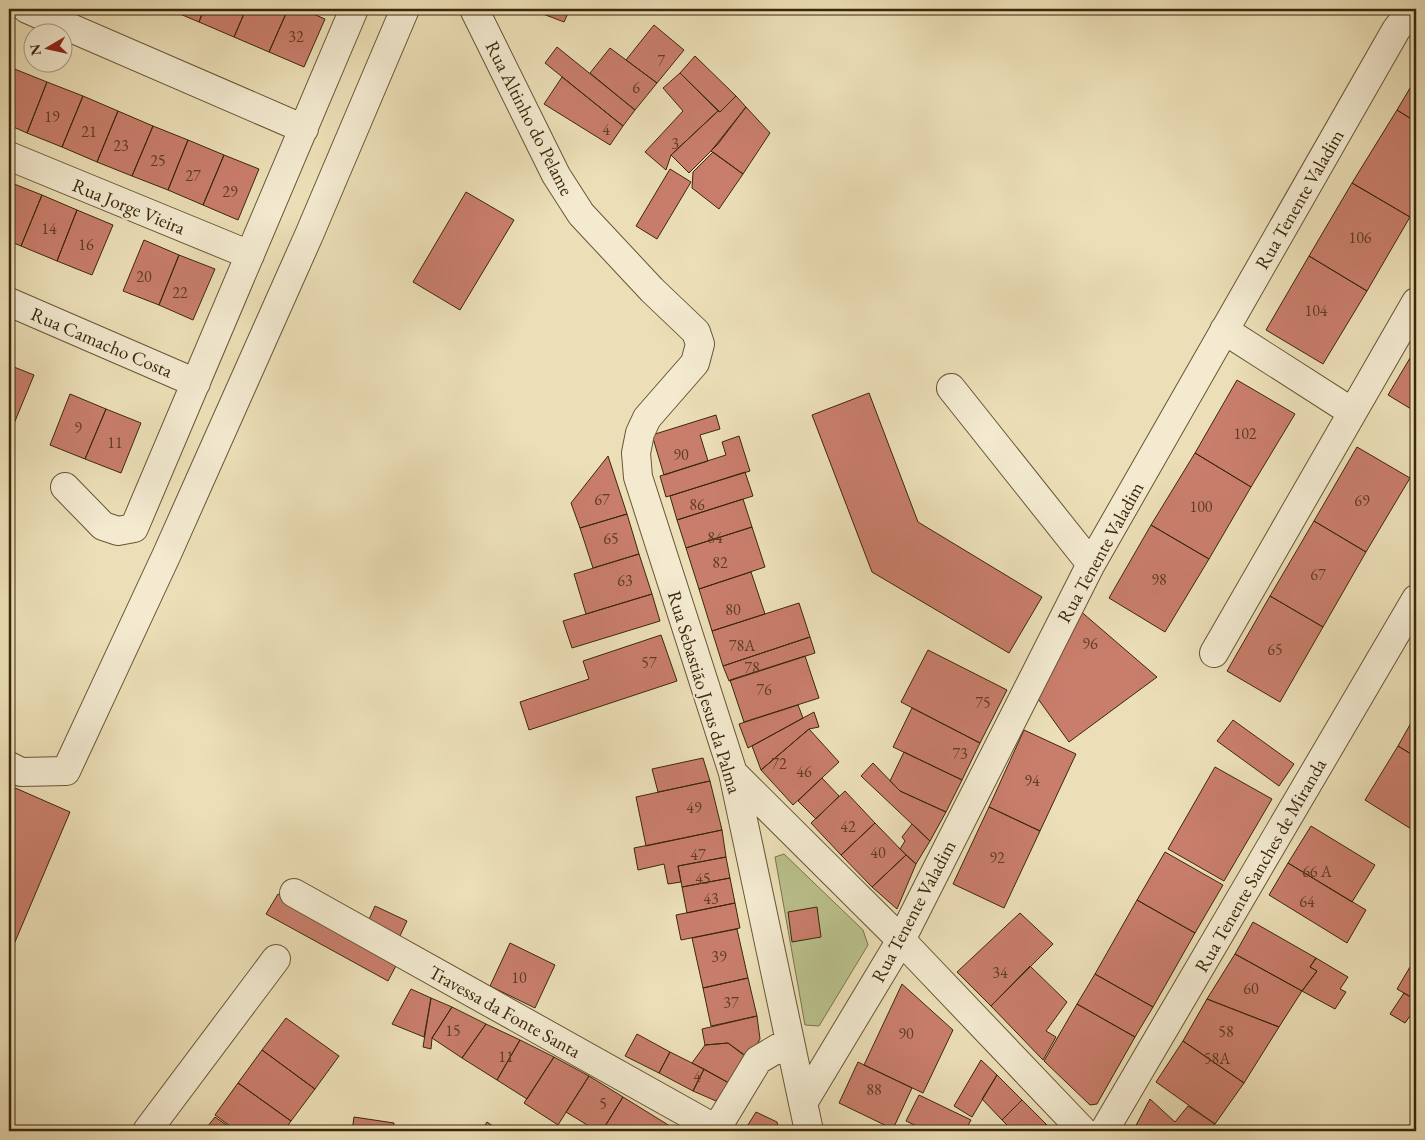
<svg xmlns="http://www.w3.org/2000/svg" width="1425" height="1140" font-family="'EB Garamond',serif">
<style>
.green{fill:#bac18c;stroke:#7a744b}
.building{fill:#c97e6c;stroke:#3b270a}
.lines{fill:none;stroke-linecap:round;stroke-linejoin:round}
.minor-casing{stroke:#675535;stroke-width:30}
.minor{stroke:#f3ead0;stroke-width:28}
.labels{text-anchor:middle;stroke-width:4;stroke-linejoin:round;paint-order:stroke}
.number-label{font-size:16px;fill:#5e3d22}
.street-label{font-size:19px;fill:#3b270a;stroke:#f3ead0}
</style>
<rect width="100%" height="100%" fill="#ecdfb7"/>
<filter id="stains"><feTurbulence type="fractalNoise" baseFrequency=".004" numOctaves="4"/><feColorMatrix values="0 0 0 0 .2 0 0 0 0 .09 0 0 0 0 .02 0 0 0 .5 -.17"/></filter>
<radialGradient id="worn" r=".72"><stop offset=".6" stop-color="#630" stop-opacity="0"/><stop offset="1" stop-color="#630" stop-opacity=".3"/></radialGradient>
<path class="green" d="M784,854l79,76 5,15 -49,81 -14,-1 -30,-168z"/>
<path class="building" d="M168,9h36l-5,13z
M204,9h42l-12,28 -35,-15z
M246,9h42l-19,43 -35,-15z
M288,9h14l23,10 -21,48 -35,-15z
M530,9h40l-6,13z
M654,25l30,25 -27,33 -31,-23z
M557,47l78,63 -12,16 -78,-63z
M610,48l47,35 -22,27 -45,-37z
M695,56l41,40 -16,16 -40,-39z
M12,68l35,14 -20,51 -18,-8v-49z
M680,73l38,38 -47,44 -5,15 -21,-18 38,-41 -20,-23z
M562,77l61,49 -13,19 -66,-41z
M1416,78v44l-19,-12z
M47,82l36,14 -21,51 -35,-14z
M83,96l35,15 -21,51 -35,-15z
M736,96l10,11 -28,37 -29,29 -18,-18 47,-44 2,1z
M746,107l24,26 -27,41 -32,-23z
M1397,110l19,12v85l-6,10 -58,-34z
M118,111l35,15 -21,50 -35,-14z
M153,126l35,14 -20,50 -36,-14z
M188,140l36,15 -21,50 -35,-15z
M713,152l30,22 -24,35 -27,-21 1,-16z
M224,155l35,14 -21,51 -35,-15z
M670,169l21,13 -34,57 -21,-13z
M9,182l33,13 -21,51 -12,-5z
M1352,183l58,34 -43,74 -58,-35z
M466,192l48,28 -54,90 -47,-28z
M42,195l35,15 -20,51 -36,-15z
M77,210l36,15 -21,50 -35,-14z
M144,240l35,15 -20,50 -36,-14z
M179,255l36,14 -22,51 -34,-15z
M1309,256l58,35 -44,73 -57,-34z
M1416,348v64l-28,-17z
M9,365l25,10 -21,51 -4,-2z
M1237,380l58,34 -44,73 -56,-34z
M869,393l49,129 124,75 -33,56 -137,-81 -60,-157z
M70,394l36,15 -21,50 -35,-14z
M106,409l35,14 -20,50 -36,-14z
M716,415l4,14 -20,6 8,26 -44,14 -12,-40z
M739,436l11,35 -84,26 -6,-21 66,-21 -4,-13z
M1357,447l53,31 -44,74 -52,-31z
M1195,453l56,34 -42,72 -58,-34z
M608,456l19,58 -47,14 -9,-25z
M745,472l8,24 -76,24 -7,-24z
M743,499l9,28 -66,21 -9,-28z
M627,514l12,40 -46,14 -13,-40z
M1314,521l52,31 -43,75 -53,-31z
M1151,525l58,34 -44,73 -56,-34z
M752,527l13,40 -66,22 -13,-41z
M639,554l13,40 -66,20 -12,-40z
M751,572l14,42 -53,17 -13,-42z
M652,594l8,27 -88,27 -9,-27z
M1270,596l53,31 -43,75 -53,-31z
M799,603l11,34 -87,29 -11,-35z
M1078,609l79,68 -88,65 -33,-46z
M661,635l16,46 -148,49 -9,-28 69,-23 -6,-18z
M810,637l5,16 -86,28 -6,-15z
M928,650l79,40 -27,53 -79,-41z
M805,656l14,42 -75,24 -14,-42z
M798,705l5,13 -55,30 -9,-24z
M912,708l68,35 -18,37 -69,-33z
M814,712l5,15 -10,2 -48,41 -9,-24z
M1416,714v43l-18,-11z
M1233,720l61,44 -15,22 -62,-45z
M809,729l30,33 -46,43 -32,-35z
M1024,730l52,24 -36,77 -51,-24z
M1398,746l18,11v75l-51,-32z
M904,752l58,28 -16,32 -46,-21 -10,-10z
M703,758l7,23 -52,11 -6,-23z
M873,763l27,28 46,21 -16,29 -69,-65z
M1215,767l57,32 -48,82 -56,-32z
M822,778l17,18 -23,23 -18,-18z
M710,781l12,49 -76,16 -10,-49z
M13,787l57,25 -61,144v-158z
M845,791l30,32 -34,32 -30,-32z
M989,807l51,24 -36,77 -51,-24z
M875,823l31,32 -34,32 -31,-32z
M912,824l18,17 -14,23 -16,-15 5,-8 -3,-4z
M1311,826l64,39 -23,37 -64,-39z
M722,830l4,27 -48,9 3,16 -13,2 -4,-20 -26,6 -4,-22z
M1165,852l58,33 -28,48 -58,-33z
M906,855l10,9 -19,45 -25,-22z
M726,857l4,21 -48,9 -4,-21z
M1288,863l78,47 -19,33 -78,-48z
M730,878l5,25 -48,10 -5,-26z
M278,894l121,66 -11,21 -122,-67z
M1137,900l58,33 -42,74 -58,-33z
M735,903l5,25 -59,12 -5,-25z
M375,906l32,15 -9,19 -32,-14z
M817,907l4,30 -29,5 -4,-30z
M1020,913l33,31 -62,62 -34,-34z
M1253,922l63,36 -6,9 7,4 -15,20 -67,-37z
M737,929l11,49 -45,10 -11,-50z
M510,943l45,22 -20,43 -45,-22z
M1235,954l67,37 -23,36 -72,-28z
M1316,958l32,19 -8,12 6,3 -11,17 -33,-18 15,-20 -7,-4z
M1030,966l37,36 -21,29 10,6 -13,23 -52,-54z
M1410,967l6,3v30l-19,-11z
M1095,974l58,33 -18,30 -58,-33z
M748,978l9,38 -46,10 -8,-38z
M902,984l51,46 -30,63 -59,-28z
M411,989l20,9 -7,39 -32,-13z
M1404,993l12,7v21l-6,-5 -5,7 -15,-9z
M431,998l21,9 -20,31 -1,11 -8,-2z
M1207,999l72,28 -35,56 -61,-42z
M1077,1004l58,33 -38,67 -7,1 -46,-44z
M452,1007l34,17 -24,34 -30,-20z
M757,1016l3,23 -11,19 -21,-15 -23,2 -3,-16z
M286,1018l53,38 -24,33 -53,-39z
M486,1024l34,16 -23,40 -35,-22z
M637,1034l33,18 -11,21 -34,-17z
M520,1040l34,17 -27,42 -30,-19z
M1183,1041l61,42 -29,41 -59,-42z
M728,1043l18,14 -17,26 -37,-20 13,-18z
M262,1050l53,39 -24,32 -53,-38z
M670,1052l34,17 -11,22 -34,-18z
M554,1057l35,19 -31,49 -34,-22z
M981,1060l16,15 -25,42 -18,-11z
M858,1062l54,26 -19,41 -54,-26z
M704,1069l25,14 -13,18 -23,-10z
M997,1075l25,25 -20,20 -20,-21z
M589,1076l34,21 -21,34h-5l-31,-19z
M238,1083l53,38 -7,10h-47l-22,-16z
M919,1095l52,25 -6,11h-38l-21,-10z
M623,1097l55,34h-76z
M1150,1099l25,23 13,-16 27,18 -6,7h-76z
M1022,1100l24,24 -5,7h-28l-11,-11z
M756,1112l21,10 2,9h-42l4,-6 5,3z
M215,1117l20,14h-31z
M354,1117l40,6 -1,8h-41z
M487,1122l13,9h-19z
M1046,1124l7,7h-12z"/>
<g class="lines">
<g class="minor-casing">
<path id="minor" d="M27,9l277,120
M474,9l82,166 25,39 71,76 44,42 4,12 -5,19 -48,55 -7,15 -4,20 2,24 95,296 76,358
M9,156l241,99
M9,302l187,81
M1224,330l128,82
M951,388l140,176
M65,487l38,39 15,5 16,-3 220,-519
M1214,653l202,-351
M9,766l12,6 45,-1 101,-217 142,-319 96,-226
M733,773l168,167 182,191
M294,893l422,236
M803,1103l98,-163 190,-376 305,-534 16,-21
M147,1131l129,-172
M715,1131l43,-71 32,-19
M1104,1131l312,-532"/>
</g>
<use href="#minor" class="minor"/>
</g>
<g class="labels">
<g class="number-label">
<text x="296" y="42">32</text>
<text x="661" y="66">7</text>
<text x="636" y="93">6</text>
<text x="52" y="122">19</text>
<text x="606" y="135">4</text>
<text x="89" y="137">21</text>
<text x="675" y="149">3</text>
<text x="121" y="151">23</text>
<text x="158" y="166">25</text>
<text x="193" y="181">27</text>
<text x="230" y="197">29</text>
<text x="49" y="234">14</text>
<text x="1360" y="243">106</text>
<text x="86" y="250">16</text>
<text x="144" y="282">20</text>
<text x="180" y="298">22</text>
<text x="1316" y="316">104</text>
<text x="78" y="433">9</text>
<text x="1245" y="439">102</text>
<text x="115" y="448">11</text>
<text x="681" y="460">90</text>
<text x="602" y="505">67</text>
<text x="1362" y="506">69</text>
<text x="697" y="510">86</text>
<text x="1201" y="512">100</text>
<text x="715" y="543">84</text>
<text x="611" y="544">65</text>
<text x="720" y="568">82</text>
<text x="1318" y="580">67</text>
<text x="1159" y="585">98</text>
<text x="625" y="586">63</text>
<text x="733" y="615">80</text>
<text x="1090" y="649">96</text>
<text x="742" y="651">78A</text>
<text x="1275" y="655">65</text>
<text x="649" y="668">57</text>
<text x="752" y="673">78</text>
<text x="764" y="695">76</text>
<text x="983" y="708">75</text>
<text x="960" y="759">73</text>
<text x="779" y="769">72</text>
<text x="804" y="777">46</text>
<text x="1032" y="786">94</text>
<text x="694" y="813">49</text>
<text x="848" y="832">42</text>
<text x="878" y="858">40</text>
<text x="698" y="860">47</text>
<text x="997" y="863">92</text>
<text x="1317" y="877">66 A</text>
<text x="703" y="884">45</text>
<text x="711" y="904">43</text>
<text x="1307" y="907">64</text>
<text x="719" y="962">39</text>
<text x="1000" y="978">34</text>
<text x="519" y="983">10</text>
<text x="1251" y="994">60</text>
<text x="731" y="1008">37</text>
<text x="453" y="1036">15</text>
<text x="1226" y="1037">58</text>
<text x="906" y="1039">90</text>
<text x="506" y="1062">11</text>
<text x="1217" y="1064">58A</text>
<text x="697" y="1082">4</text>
<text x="874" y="1095">88</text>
<text x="603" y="1109">5</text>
</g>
<g class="street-label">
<text transform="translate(530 118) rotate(63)" y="7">Rua Altinho do Pelame</text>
<text transform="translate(1299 199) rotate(-60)" y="7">Rua Tenente Valadim</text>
<text transform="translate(129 206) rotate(22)" y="7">Rua Jorge Vieira</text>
<text transform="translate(102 342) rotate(23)" y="7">Rua Camacho Costa</text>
<text transform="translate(1100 552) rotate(-61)" y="7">Rua Tenente Valadim</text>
<text transform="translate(705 692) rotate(73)" y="7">Rua Sebastião Jesus da Palma</text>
<text transform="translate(1260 865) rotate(-60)" y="7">Rua Tenente Sanches de Miranda</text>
<text transform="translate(913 911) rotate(-62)" y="7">Rua Tenente Valadim</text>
<text transform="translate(505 1011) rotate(29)" y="7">Travessa da Fonte Santa</text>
</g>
</g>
<rect width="1425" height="1140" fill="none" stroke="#ecdfb7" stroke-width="30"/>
<rect x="10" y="10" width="1405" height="1120" fill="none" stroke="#3b270a" stroke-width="2.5"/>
<rect x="15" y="15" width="1395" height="1110" fill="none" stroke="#3b270a"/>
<g transform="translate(48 48) rotate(261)"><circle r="24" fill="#f3ead0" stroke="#a99c81"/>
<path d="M0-4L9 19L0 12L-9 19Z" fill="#8f2418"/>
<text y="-8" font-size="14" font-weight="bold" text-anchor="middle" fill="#3b270a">N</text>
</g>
<rect width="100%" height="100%" filter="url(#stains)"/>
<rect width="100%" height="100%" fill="url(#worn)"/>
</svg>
